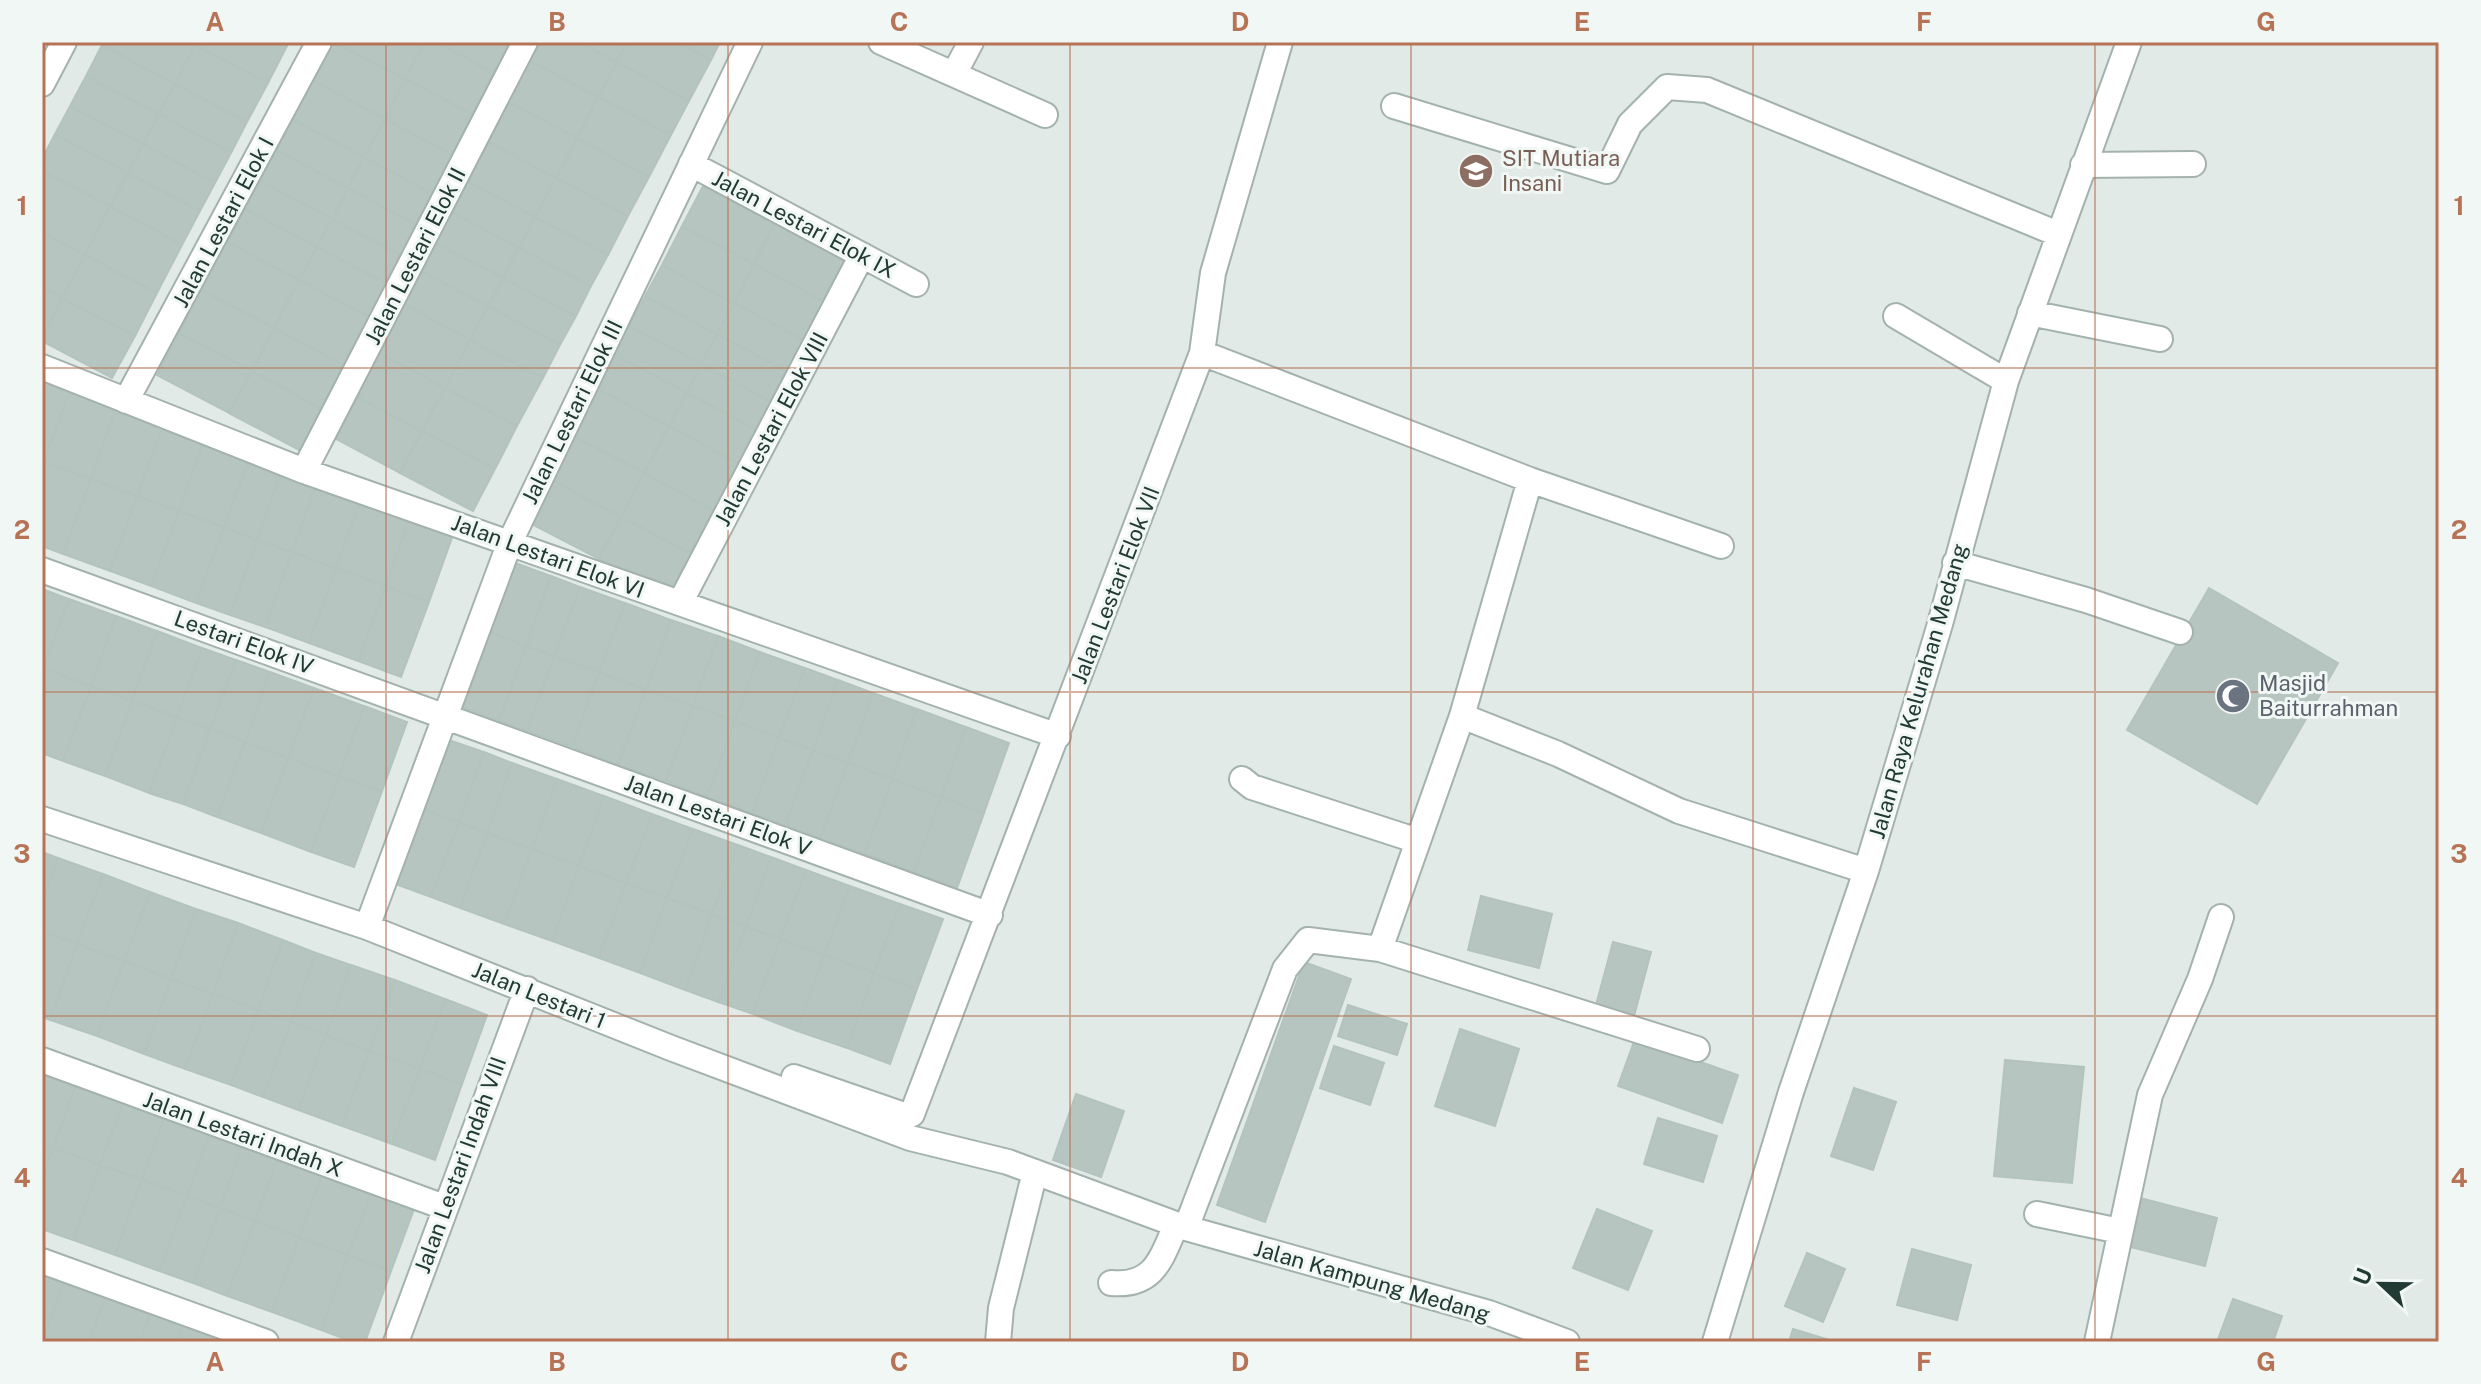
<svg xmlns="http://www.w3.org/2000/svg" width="2481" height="1384" font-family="'Public Sans',sans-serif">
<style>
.building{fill:#b6c5bf;stroke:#b3c3bd;stroke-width:2}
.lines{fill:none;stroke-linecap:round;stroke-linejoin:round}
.minor-casing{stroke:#a4b2ad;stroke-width:28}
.minor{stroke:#fff;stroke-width:24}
.grid{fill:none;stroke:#b77355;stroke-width:2;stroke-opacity:0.55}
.labels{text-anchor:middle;stroke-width:6;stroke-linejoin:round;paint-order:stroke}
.education-label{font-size:22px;fill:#785e54;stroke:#f1f7f4;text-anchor:start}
.street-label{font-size:22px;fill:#223a34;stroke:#f1f7f4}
.worship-label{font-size:22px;fill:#5b616d;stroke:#f1f7f4;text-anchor:start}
.neatline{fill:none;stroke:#b77355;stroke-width:3}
.grid-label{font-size:26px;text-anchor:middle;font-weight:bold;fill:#b77355}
</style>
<rect width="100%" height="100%" fill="#e1eae6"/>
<path class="building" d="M104,42h86l5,3 -20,39 -73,-39z
M197,42h89l2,2 -20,39 -73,-38z
M332,42l73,37 -20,40 -73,-39z
M336,42h89l-20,37z
M425,42h11l64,34 -22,41 -73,-38z
M436,42h81l-17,34z
M534,42h44l39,20 -19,35 -72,-38z
M578,42h49l-10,20z
M627,42h50l34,18 -22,41 -72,-39z
M677,42h43l-9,18z
M102,45l73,39 -16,30 -73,-38z
M195,45l73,38 -21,39 -72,-38z
M526,59l72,38 -21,41 -73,-38z
M617,62l72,39 -18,34 -73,-38z
M86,76l73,38 -16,30 -73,-38z
M405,79l73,38 -21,40 -72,-38z
M312,80l73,39 -21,38 -72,-38z
M175,84l72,38 -16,31 -72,-39z
M598,97l73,38 -22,42 -72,-39z
M504,100l73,38 -21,40 -73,-39z
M70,106l73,38 -15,29 -73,-39z
M159,114l72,39 -16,30 -72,-39z
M292,119l72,38 -16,31 -72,-38z
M385,119l72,38 -21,39 -72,-39z
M55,134l73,39 -18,33 -68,-35v-12z
M577,138l72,39 -21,39 -72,-38z
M483,139l73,39 -21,39 -73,-38z
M143,144l72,39 -15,28 -72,-38z
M276,150l72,38 -16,31 -73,-39z
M364,157l72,39 -15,31 -73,-39z
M42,171l68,35 -25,49 -43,-23z
M128,173l72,38 -18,34 -72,-39z
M556,178l72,38 -20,39 -73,-38z
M462,179l73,38 -16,31 -73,-39z
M259,180l73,39 -15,28 -72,-38z
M703,186l72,38 -21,40 -72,-38z
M348,188l73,39 -16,30 -73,-38z
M110,206l72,39 -25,48 -72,-38z
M245,209l72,38 -18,33 -72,-38z
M446,209l73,39 -16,30 -73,-38z
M535,217l73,38 -17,31 -72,-38z
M332,219l73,38 -16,28 -72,-38z
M775,224l72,38 -21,41 -72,-39z
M682,226l72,38 -20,39 -72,-38z
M42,232l43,23 -23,43 -20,-11z
M430,240l73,38 -15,28 -73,-38z
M227,242l72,38 -25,48 -73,-38z
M317,247l72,38 -17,33 -73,-38z
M519,248l72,38 -15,30 -73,-38z
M85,255l72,38 -22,43 -73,-38z
M754,264l72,39 -20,38 -72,-38z
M662,265l72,38 -17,31 -72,-38z
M415,268l73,38 -18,34 -72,-39z
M503,278l73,38 -16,29 -72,-39z
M299,280l73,38 -25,49 -73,-39z
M42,287l20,11 -20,38z
M201,290l73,38 -22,43 -73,-38z
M645,296l72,38 -16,30 -72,-38z
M62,298l73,38 -23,42 -70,-37z
M398,301l72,39 -25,48 -72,-38z
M734,303l72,38 -17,32 -72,-39z
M488,306l72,39 -17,33 -73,-38z
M629,326l72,38 -14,29 -73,-39z
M274,328l73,39 -23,43 -72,-39z
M179,333l73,38 -23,42 -72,-38z
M717,334l72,39 -15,30 -73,-39z
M470,340l73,38 -26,48 -72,-38z
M373,350l72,38 -23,43 -72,-38z
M614,354l73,39 -18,33 -73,-38z
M701,364l73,39 -15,28 -72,-38z
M252,371l72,39 -23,41 -72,-38z
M42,382l27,10 -25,70 -2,-1z
M445,388l72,38 -22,43 -73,-38z
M596,388l73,38 -25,47 -73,-38z
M69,392l47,17 -25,70 -47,-17z
M350,393l72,38 -22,42 -73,-39z
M687,393l72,38 -18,34 -72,-39z
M116,409l47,17 -26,70 -46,-17z
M163,426l41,15 -25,70 -42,-15z
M669,426l72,39 -25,47 -72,-39z
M422,431l73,38 -22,42 -73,-38z
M571,435l73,38 -23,44 -73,-39z
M204,441l45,17 -25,69 -45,-16z
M249,458l33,12 -25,70 -33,-13z
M44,462l47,17 -28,75 -21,-8z
M282,470l35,12 -25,70 -35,-12z
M644,473l72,39 -22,43 -73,-38z
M548,478l73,39 -22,42 -73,-38z
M91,479l46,17 -27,75 -47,-17z
M317,482l44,17 -25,69 -44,-16z
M137,496l42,15 -28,75 -41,-15z
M361,499l50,17 -25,70 -50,-18z
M179,511l45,16 -28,76 -45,-17z
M411,516l43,16 -25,70 -43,-16z
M621,517l73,38 -23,43 -72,-39z
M224,527l33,13 -27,75 -34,-12z
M257,540l35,12 -27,75 -35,-12z
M292,552l44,16 -27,75 -44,-16z
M507,560l44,16 -25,70 -44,-17z
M336,568l50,18 -28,75 -49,-18z
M551,576l29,11 -26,69 -28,-10z
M386,586l43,16 -28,75 -43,-16z
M580,587l45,16 -26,69 -45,-16z
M2209,588l129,75 -81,141 -130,-74z
M42,589l27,10 -26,69h-1z
M69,599l47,17 -25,70 -48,-18z
M625,603l46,17 -25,70 -47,-18z
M116,616l41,15 -25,70 -41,-15z
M671,620l47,16 -25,70 -47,-16z
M482,629l44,17 -27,75 -44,-16z
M157,631l45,17 -25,69 -45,-16z
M718,636l42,16 -25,69 -42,-15z
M526,646l28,10 -27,75 -28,-10z
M202,648l34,12 -26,69 -33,-12z
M760,652l45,16 -26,70 -44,-17z
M554,656l45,16 -27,75 -45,-16z
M236,660l34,12 -25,70 -35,-13z
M43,668l48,18 -28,75 -21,-8z
M805,668l33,12 -25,70 -34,-12z
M270,672l44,16 -26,70 -43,-16z
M599,672l47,18 -28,75 -46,-18z
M838,680l35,13 -25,70 -35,-13z
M91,686l41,15 -27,75 -42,-15z
M314,688l50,18 -25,70 -51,-18z
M646,690l47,16 -27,75 -48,-16z
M873,693l44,16 -25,70 -44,-16z
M132,701l45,16 -28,76 -44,-17z
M364,706l43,16 -25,69 -43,-15z
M693,706l42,15 -28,76 -41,-16z
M917,709l49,18 -25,70 -49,-18z
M177,717l33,12 -27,75 -34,-11z
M735,721l44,17 -27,75 -45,-16z
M966,727l43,16 -25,70 -43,-16z
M210,729l35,13 -28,75 -34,-13z
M440,737l44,15 -25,70 -45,-16z
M779,738l34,12 -28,75 -33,-12z
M245,742l43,16 -27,75 -44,-16z
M813,750l35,13 -28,75 -35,-13z
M484,752l28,11 -25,70 -28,-11z
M288,758l51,18 -28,76 -50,-19z
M512,763l45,16 -25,70 -45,-16z
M848,763l44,16 -27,75 -45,-16z
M339,776l43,15 -28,76 -43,-15z
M557,779l47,17 -25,70 -47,-17z
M892,779l49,18 -27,75 -49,-18z
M604,796l48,18 -26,69 -47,-17z
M941,797l43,16 -27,75 -43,-16z
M414,806l45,16 -28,75 -44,-16z
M652,814l41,15 -26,69 -41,-15z
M459,822l28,11 -27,75 -29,-11z
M693,829l45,16 -26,69 -45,-16z
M487,833l45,16 -28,75 -44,-16z
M738,845l33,12 -25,70 -34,-13z
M532,849l47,17 -27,75 -48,-17z
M42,852l16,6 -16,44z
M771,857l35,13 -26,69 -34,-12z
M58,858l45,16 -26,70 -35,-13v-29z
M579,866l47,17 -27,75 -47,-17z
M806,870l44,16 -26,69 -44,-16z
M103,874l47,18 -26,69 -47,-17z
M626,883l41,15 -27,75 -41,-15z
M850,886l50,18 -26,69 -50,-18z
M150,892l46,17 -25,70 -47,-18z
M1481,896l71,18 -13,54 -71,-18z
M667,898l45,16 -27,76 -45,-17z
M900,904l43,15 -26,70 -43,-16z
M196,909l42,14 -25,71 -42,-15z
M712,914l34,13 -28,75 -33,-12z
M238,923l45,17 -25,70 -45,-16z
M746,927l34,12 -27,75 -35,-12z
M42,931l35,13 -27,76 -8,-3z
M780,939l44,16 -27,76 -44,-17z
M283,940l33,13 -25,69 -33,-12z
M1613,942l38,10 -17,64 -38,-11z
M77,944l47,17 -27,75 -47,-16z
M316,953l35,12 -25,70 -35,-13z
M824,955l50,18 -27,75 -50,-17z
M124,961l47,18 -27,75 -47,-18z
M1304,962l47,17 -86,243 -48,-17z
M351,965l44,15 -26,71 -43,-16z
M874,973l43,16 -27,75 -43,-16z
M171,979l42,15 -28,75 -41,-15z
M395,980l50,19 -25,70 -51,-18z
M213,994l45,16 -27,75 -46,-16z
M445,999l42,16 -25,69 -42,-15z
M1348,1005l59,19 -10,31 -59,-19z
M258,1010l33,12 -28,75 -32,-12z
M291,1022l35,13 -28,75 -35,-13z
M1460,1029l59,20 -24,77 -60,-20z
M326,1035l43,16 -27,75 -44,-16z
M1635,1039l103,36 -16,48 -104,-37z
M1334,1046l50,17 -14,42 -50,-17z
M369,1051l51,18 -28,75 -50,-18z
M2005,1060l79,7 -12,116 -78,-7z
M42,1064l36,14 -25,70 -11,-5z
M420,1069l42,15 -27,76 -43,-16z
M78,1078l48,17 -26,70 -47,-17z
M1854,1088l42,14 -23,68 -42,-14z
M1076,1094l48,17 -23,66 -48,-17z
M126,1095l41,15 -25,69 -42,-14z
M167,1110l45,16 -25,70 -45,-17z
M1658,1118l59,18 -14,46 -59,-18z
M212,1126l33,12 -25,70 -33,-12z
M245,1138l35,14 -25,69 -35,-13z
M42,1143l11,5 -11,31z
M53,1148l47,17 -27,75 -31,-11v-50z
M280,1152l45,15 -26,70 -44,-16z
M100,1165l42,14 -27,76 -42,-15z
M325,1167l49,19 -26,69 -49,-18z
M142,1179l45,17 -28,75 -44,-16z
M374,1186l43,15 -26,70 -43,-16z
M187,1196l33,12 -27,75 -34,-12z
M2140,1198l77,20 -12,48 -78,-20z
M220,1208l35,13 -28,75 -34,-13z
M1597,1209l55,22 -24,59 -55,-22z
M255,1221l44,16 -27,75 -45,-16z
M299,1237l49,18 -27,75 -49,-18z
M1912,1249l59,16 -14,55 -60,-15z
M1807,1253l38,16 -22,53 -38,-16z
M348,1255l43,16 -26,71h-12l-32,-12z
M42,1275l22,7 -22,59z
M64,1282l41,16 -16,44h-47z
M105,1298l45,16 -10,28h-51z
M2233,1299l49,17 -9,26h-56z
M150,1314l33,12 -6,16h-37z
M183,1326l35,12 -1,4h-40z
M1793,1329l43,13h-47z"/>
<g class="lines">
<g class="minor-casing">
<path id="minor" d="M881,42l164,73
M954,74l17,-32
M42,84l22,-42
M1394,106l213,65 23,-47 37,-37 40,3 351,144
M691,164l225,120
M2083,165l110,-1
M2030,313l130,26
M1896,316l110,65
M1202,353l328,127 191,66
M42,367l262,104 754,265
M126,401l193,-359
M304,471l221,-429
M1530,480l-68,236 96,38 121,57 187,60
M1955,563l131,37 94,32
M42,570l948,345
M680,603l182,-348
M1242,779l10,8 166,54
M42,819l325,108 304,121 239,90 98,24 178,66 303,85 78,29
M367,927l143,-385 240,-500
M1380,949l82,-233
M42,1060l402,147
M794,1077l113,39 5,-2 290,-761 11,-80 67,-231
M2037,1214l83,17
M1186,1228l99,-259 23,-29 72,9 317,100
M42,1261l224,81
M1111,1283c43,4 50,-24 65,-58
M396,1342l131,-353
M998,1342l3,-34 34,-136
M1715,1342l76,-250 75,-221 74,-247 66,-243 123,-339
M2097,1342l53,-247 50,-116 21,-62"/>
</g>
<use href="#minor" class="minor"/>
</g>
<path class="grid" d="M386,42v1300M728,42v1300M1070,42v1300M1411,42v1300M1753,42v1300M2095,42v1300M42,368h2397M42,692h2397M42,1016h2397"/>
<defs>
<g id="school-disc" transform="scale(1.8)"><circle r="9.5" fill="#8d6e63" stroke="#f1f7f4"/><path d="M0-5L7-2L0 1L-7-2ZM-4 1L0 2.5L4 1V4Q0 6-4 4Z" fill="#fff"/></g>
<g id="mosque-disc" transform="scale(1.8)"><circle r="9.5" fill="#6b7280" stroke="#f1f7f4"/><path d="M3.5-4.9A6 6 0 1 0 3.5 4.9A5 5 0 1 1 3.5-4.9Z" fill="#fff"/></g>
</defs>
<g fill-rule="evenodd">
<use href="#school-disc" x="1476" y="171"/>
<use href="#mosque-disc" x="2233" y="696"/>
</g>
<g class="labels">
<g class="education-label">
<text x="1502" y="166">SIT Mutiara<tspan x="1502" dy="25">Insani</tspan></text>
</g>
<g class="street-label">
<text transform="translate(223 222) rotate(-62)" y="8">Jalan Lestari Elok I</text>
<text transform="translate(804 224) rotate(28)" y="8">Jalan Lestari Elok IX</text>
<text transform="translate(415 256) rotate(-63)" y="8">Jalan Lestari Elok II</text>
<text transform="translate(572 412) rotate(-64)" y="8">Jalan Lestari Elok III</text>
<text transform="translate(771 429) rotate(-62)" y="8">Jalan Lestari Elok VIII</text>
<text transform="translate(548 556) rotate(20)" y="8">Jalan Lestari Elok VI</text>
<text transform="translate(1115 585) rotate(-69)" y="8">Jalan Lestari Elok VII</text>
<text transform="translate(244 642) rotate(20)" y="8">Lestari Elok IV</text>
<text transform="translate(1918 691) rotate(-74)" y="8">Jalan Raya Kelurahan Medang</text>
<text transform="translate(718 815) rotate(20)" y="8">Jalan Lestari Elok V</text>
<text transform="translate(539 995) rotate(22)" y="8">Jalan Lestari 1</text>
<text transform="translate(243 1134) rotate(20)" y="8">Jalan Lestari Indah X</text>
<text transform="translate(460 1165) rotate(-70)" y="8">Jalan Lestari Indah VIII</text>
<text transform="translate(1372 1281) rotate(16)" y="8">Jalan Kampung Medang</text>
</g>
<g class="worship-label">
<text x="2259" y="691">Masjid<tspan x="2259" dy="25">Baiturrahman</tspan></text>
</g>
</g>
<rect width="2481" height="1384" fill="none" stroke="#f1f7f4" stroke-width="88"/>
<g transform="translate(2381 1284) rotate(292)" stroke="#f1f7f4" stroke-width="6" paint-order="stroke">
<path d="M0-6L14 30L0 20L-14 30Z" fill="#223a34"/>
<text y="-12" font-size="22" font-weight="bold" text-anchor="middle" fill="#223a34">U</text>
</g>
<rect x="44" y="44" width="2393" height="1296" class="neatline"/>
<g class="grid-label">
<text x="215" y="31">A</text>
<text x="557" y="31">B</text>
<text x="899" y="31">C</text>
<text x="1240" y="31">D</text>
<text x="1582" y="31">E</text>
<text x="1924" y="31">F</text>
<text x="2266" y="31">G</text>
<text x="22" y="215">1</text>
<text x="2459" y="215">1</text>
<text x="22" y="539">2</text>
<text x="2459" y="539">2</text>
<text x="22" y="863">3</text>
<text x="2459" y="863">3</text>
<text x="22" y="1187">4</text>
<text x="2459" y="1187">4</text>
<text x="215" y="1371">A</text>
<text x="557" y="1371">B</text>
<text x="899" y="1371">C</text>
<text x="1240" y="1371">D</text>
<text x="1582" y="1371">E</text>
<text x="1924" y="1371">F</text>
<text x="2266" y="1371">G</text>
</g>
</svg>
